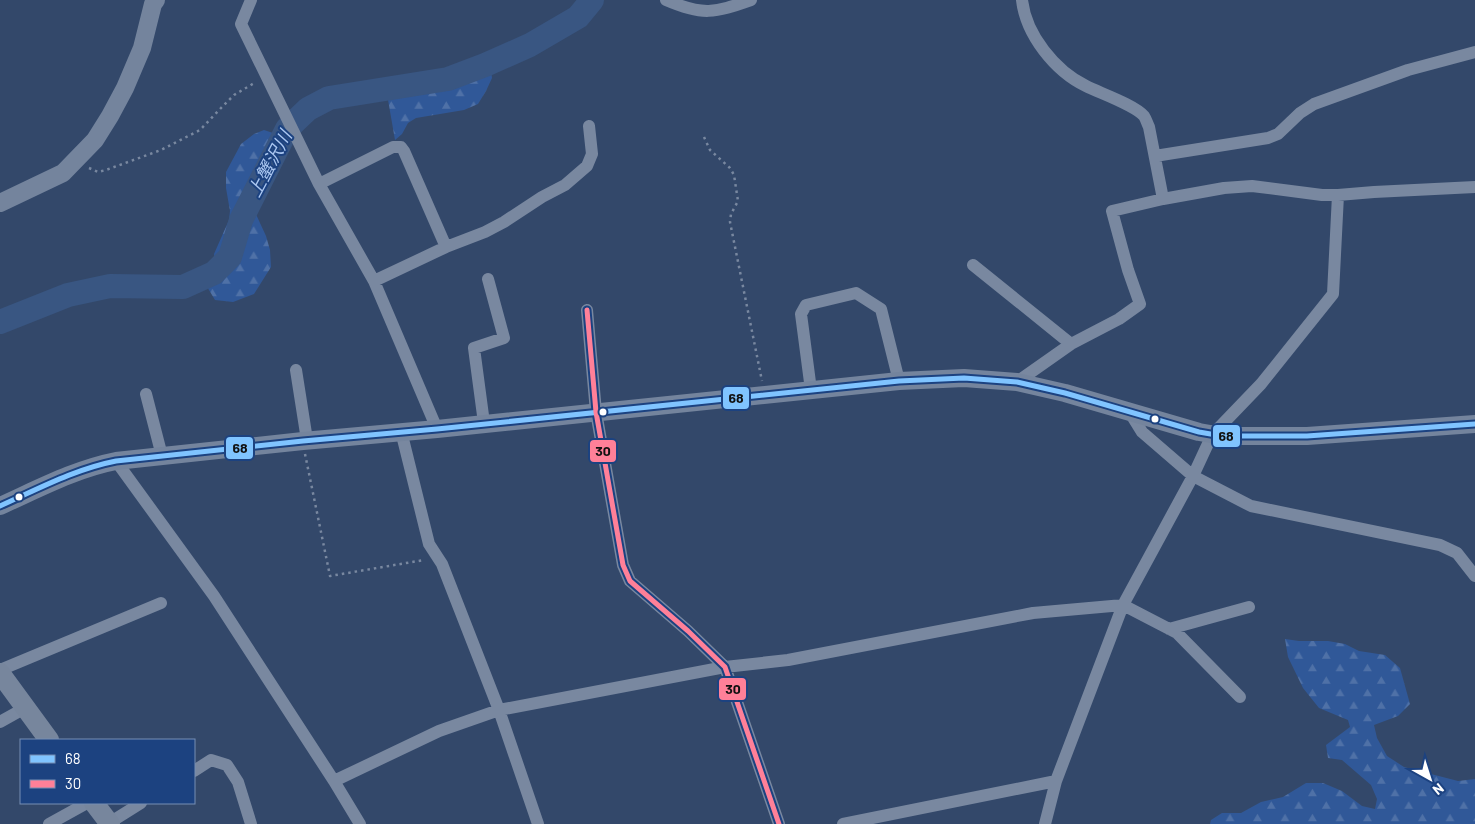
<svg xmlns="http://www.w3.org/2000/svg" width="1475" height="824" font-family="Barlow,'Noto Sans JP',sans-serif">
<style>
.forest{fill:url(#forest-firs)}
.lines{fill:none;stroke-linecap:round;stroke-linejoin:round}
.river{stroke:#395682;stroke-width:24}
.path{stroke:#7988a0;stroke-width:2.5;stroke-dasharray:2.5 4;stroke-linecap:butt}
.street{stroke:#7988a0;stroke-width:12}
.secondary{stroke:#74849d;stroke-width:18}
.primary{stroke:#77869d;stroke-width:20}
.bus-1-casing{stroke:#1c4280;stroke-width:9}
.bus-2-casing{stroke:#1c4280;stroke-width:9}
.bus-1{stroke:#80c4ff;stroke-width:5}
.bus-2{stroke:#ff8098;stroke-width:5}
.bus-dot{fill:#fff;stroke:#1c4280;stroke-width:2}
.labels{text-anchor:middle;stroke-width:4;stroke-linejoin:round;paint-order:stroke}
.water-label{font-size:18px;font-style:italic;fill:#abc7f1;stroke:#1c4280}
.line-badge{stroke:#1c4280;stroke-width:2}
.pale-badge-label{font-size:14px;text-anchor:middle;font-weight:bold;fill:#111}
</style>
<defs>
<pattern id="forest-firs" width="22" height="20" patternUnits="userSpaceOnUse" patternTransform="scale(1.25)"><rect width="22" height="20" fill="#305898"/><path d="M5 1l3.5 6h-7zM16 11l3.5 6h-7z" fill="#4f71a7"/></pattern>
</defs>
<rect width="100%" height="100%" fill="#33486a"/>
<path class="forest" d="M491,71l1,7 -6,13 -8,13 -14,6 -48,8 -8,5 -6,11 -7,6 -8,-46c36,0 71,-10 104,-23z
M264,130l9,3 -11,28 -22,45 -17,49 -8,7 -1,-8 15,-34 1,-9 -4,-23v-16l15,-28 13,-10z
M254,210l12,26 4,14 1,17 -17,27 -21,8 -18,-2 -9,-15 20,-11 14,-24 5,-19z
M1285,639l14,2h29l17,3 14,7 26,4 15,13 10,36 -12,12 -24,9 3,13 10,18 17,11 54,14 17,-2v45h-265l1,-4 11,-7h19l20,-11 22,-5 23,-14h17l19,8 20,15 13,3 2,-10 -6,-14 -29,-25 -14,-2 -2,-13 24,-18 -2,-7 -29,-12 -16,-20 -15,-31z"/>
<g class="lines">
<path class="river" d="M0,322l68,-27 42,-9 73,1 31,-14 16,-16 11,-37 46,-91 21,-20 21,-11 119,-19 37,-14 45,-20 48,-28 14,-17"/>
<path class="path" d="M704,137l6,13 20,18 4,7 4,26 -7,13 -1,8 32,159
M89,168l9,4 8,-2 55,-20 39,-20 22,-23 12,-12 22,-13
M305,454l25,122 94,-16"/>
<path class="street" d="M251,0l-10,24 78,160 55,97 63,148
M666,0c37,16 48,13 85,0
M1022,0c4,35 33,71 64,86 14,7 49,19 58,30 2,3 3,7 5,11l14,72
M1155,156l113,-18 10,-4 22,-21 14,-9 94,-34 67,-18
M319,184l74,-37h8l3,4 42,96
M973,265l98,79
M374,281l72,-34 39,-15 19,-10 38,-25 23,-12 22,-19 5,-12 -3,-28
M587,310l9,102 27,153 7,16 58,50 37,36 54,157
M296,370l11,70
M1017,382l54,-38 48,-25 21,-15 -12,-34 -16,-59 51,-12 61,-11 28,-2 70,9h16l36,-3 101,-5
M811,390l-10,-76 5,-9 50,-12 25,16 18,72
M146,394l16,62
M1129,411l13,21 51,44 58,30 189,39 17,8 18,23
M484,423l-10,-75 30,-10 -16,-59
M401,431l28,113 13,20 57,146 39,114
M116,461l98,135 120,185 26,43
M1169,629l80,-22
M0,670l161,-67
M0,722l25,-14
M194,771l17,-11 16,5 11,17 13,42
M334,781l105,-50 60,-21 226,-43 63,-7 245,-47 90,-8 54,28 63,64
M109,823l32,-20
M49,824l38,-21
M843,824l213,-43
M1045,824l11,-43 67,-176 70,-129 19,-41 49,-51 72,-90 5,-99"/>
<path class="secondary" d="M0,203l63,-30 32,-33 15,-24 15,-28 17,-40 11,-44 3,-4
M0,506c38,-17 75,-37 116,-45l187,-20 134,-12 462,-48 65,-3 53,4 48,11 134,39 23,4h85l168,-12"/>
<path class="primary" d="M0,673l49,67
M94,803l16,21"/>
<g class="bus-1-casing">
<path id="bus-1" d="M0,506c38,-17 75,-37 116,-45l187,-20 134,-12 462,-48 65,-3 53,4 48,11 134,39 23,4h85l168,-12"/>
</g>
<g class="bus-2-casing">
<path id="bus-2" d="M587,310l9,102 27,153 7,16 58,50 37,36 54,157"/>
</g>
<use href="#bus-1" class="bus-1"/>
<use href="#bus-2" class="bus-2"/>
</g>
<g class="bus-dot">
<circle cx="603" cy="412" r="4.5"/>
<circle cx="1155" cy="419" r="4.5"/>
<circle cx="19" cy="497" r="4.5"/>
</g>
<g class="labels">
<g class="water-label">
<text transform="translate(270 164) rotate(-62)" y="6">上蟹沢川</text>
</g>
</g>
<g class="line-badge">
<rect x="722" y="386" width="28" height="24" rx="5" fill="#80c4ff"/>
<rect x="1212" y="424" width="29" height="24" rx="5" fill="#80c4ff"/>
<rect x="225" y="436" width="29" height="24" rx="5" fill="#80c4ff"/>
<rect x="589" y="439" width="28" height="24" rx="5" fill="#ff8098"/>
<rect x="718" y="677" width="29" height="24" rx="5" fill="#ff8098"/>
</g>
<g class="pale-badge-label">
<text x="736" y="403">68</text>
<text x="1226" y="441">68</text>
<text x="240" y="453">68</text>
<text x="603" y="456">30</text>
<text x="733" y="694">30</text>
</g>
<rect x="20" y="739" width="175" height="65" fill="#1c4280" stroke="#778eb3"/>
<rect x="30" y="755" width="25" height="8" fill="#80c4ff" stroke="#778eb3"/>
<text x="65" y="764" font-size="15" fill="#ffffff">68</text>
<rect x="30" y="780" width="25" height="8" fill="#ff8098" stroke="#778eb3"/>
<text x="65" y="789" font-size="15" fill="#ffffff">30</text>
<g transform="translate(1430 779) rotate(141)" stroke="#1c4280" stroke-width="4" paint-order="stroke">
<path d="M0-4L9 19L0 12L-9 19Z" fill="#ffffff"/>
<text y="-8" font-size="14" font-weight="bold" text-anchor="middle" fill="#ffffff">N</text>
</g>
</svg>
